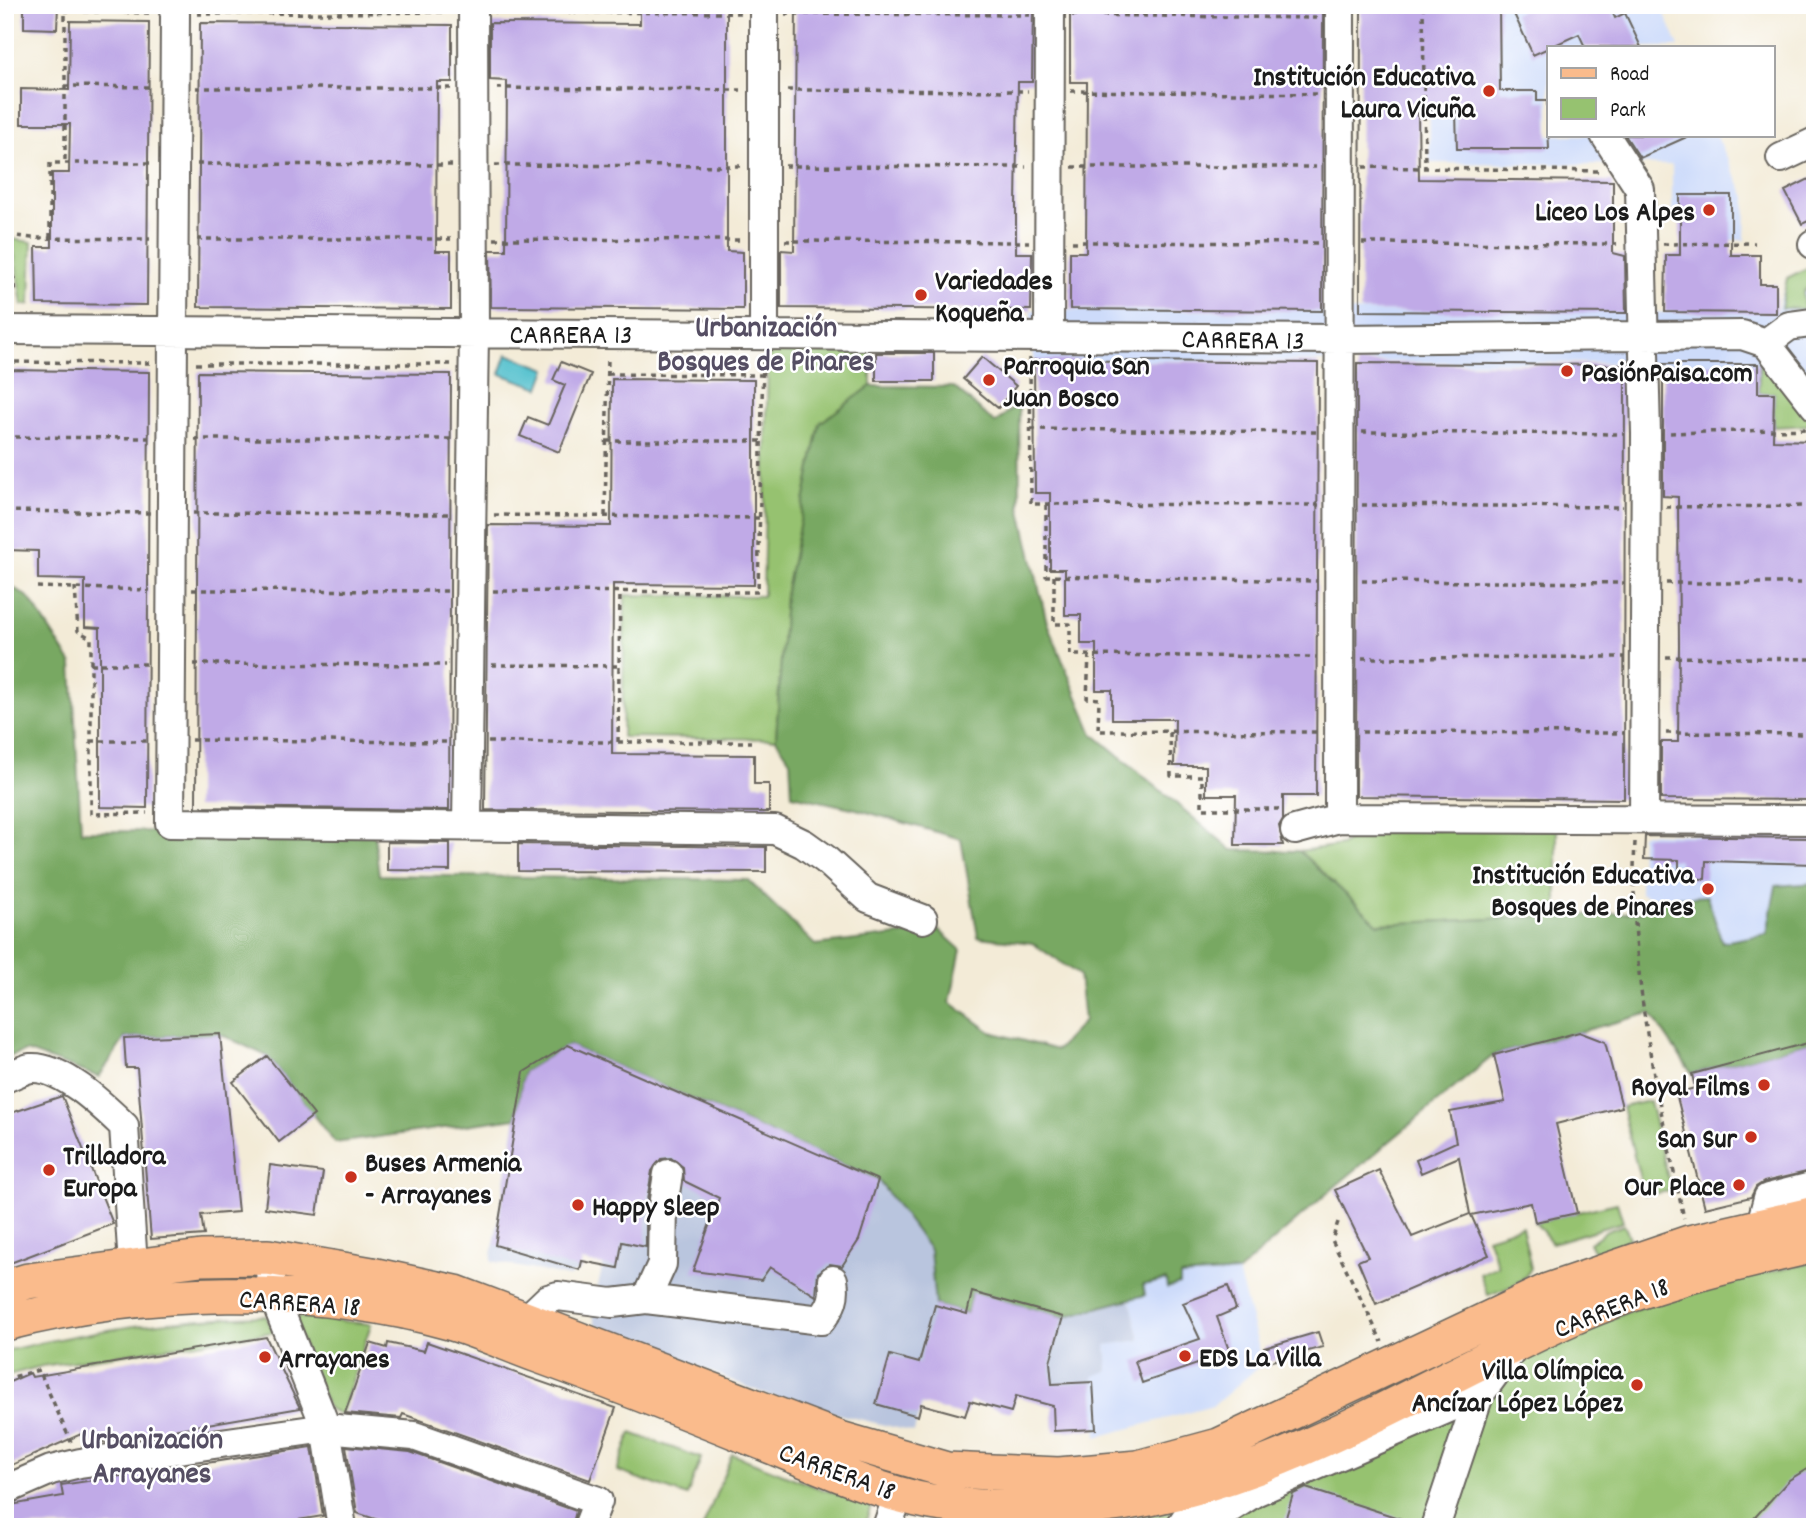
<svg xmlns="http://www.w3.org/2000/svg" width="1820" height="1532" font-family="Dekko,sans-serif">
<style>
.built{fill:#cddbfa}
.industrial{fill:#b9c5de}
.green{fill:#96c270;stroke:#596f46;stroke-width:2}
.forest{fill:#78a862;stroke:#4a623f;stroke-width:2}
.water{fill:#55c1ce;stroke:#386e75;stroke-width:2}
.building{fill:#c0aae7}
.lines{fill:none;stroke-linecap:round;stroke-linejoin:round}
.minor-casing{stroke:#67645d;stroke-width:32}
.major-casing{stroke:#67645d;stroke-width:38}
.path{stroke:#67645d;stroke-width:3.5;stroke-dasharray:5 5;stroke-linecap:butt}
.minor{stroke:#fff;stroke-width:28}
.major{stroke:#fabb8c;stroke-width:35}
.poi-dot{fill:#c8321e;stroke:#fff;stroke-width:2.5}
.labels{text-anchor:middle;stroke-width:5;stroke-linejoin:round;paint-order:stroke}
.poi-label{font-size:28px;font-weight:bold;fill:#1c1c1c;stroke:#fff;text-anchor:start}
.street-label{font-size:28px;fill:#1c1c1c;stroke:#fff}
.neighbourhood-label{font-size:30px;font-weight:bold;fill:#554e63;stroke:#fff}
</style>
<rect width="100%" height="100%" fill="#fff"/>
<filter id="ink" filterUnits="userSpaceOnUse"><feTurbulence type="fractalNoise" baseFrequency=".0143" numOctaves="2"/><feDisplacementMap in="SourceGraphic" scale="14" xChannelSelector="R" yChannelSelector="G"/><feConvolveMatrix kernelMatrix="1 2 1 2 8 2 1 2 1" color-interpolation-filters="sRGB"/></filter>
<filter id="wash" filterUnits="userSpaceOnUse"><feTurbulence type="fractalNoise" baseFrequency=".00686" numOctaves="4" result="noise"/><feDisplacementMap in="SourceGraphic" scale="28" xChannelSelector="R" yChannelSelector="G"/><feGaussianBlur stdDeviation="1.57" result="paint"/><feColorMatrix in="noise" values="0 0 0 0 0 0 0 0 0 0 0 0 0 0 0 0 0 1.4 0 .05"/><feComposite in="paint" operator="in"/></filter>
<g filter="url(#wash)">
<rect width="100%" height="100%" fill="#f3ebd7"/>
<path class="built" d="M1429,5h232l18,42h-130v88h167l30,62 -1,43h-42v-17l-31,-1v-57l-242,-2z
M1815,264v161l-42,2 1,-34 -17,-29 -723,-4 -3,-50 745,3 11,-35z
M1645,833l170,5v45l-39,3 -9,48 -46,8 -14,-46 -51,3 -16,-6 1,-58z
M1238,1272l25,91 -50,43 -116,31 -4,-62 15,-4 -2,-26 34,-5 -10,-41 15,-4 -2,-10 23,-6 1,8 12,-11z"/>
<path class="industrial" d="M568,1045l310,135 52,70 42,42 91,25 67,-18 10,41 -34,5 2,26 -15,5 3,53 -42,2 -1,-25 -37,-10 -5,16 -41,-11 -5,15 -43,-12 -8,28 -132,-31 -187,-77 -3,-13 11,-46 -21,-4 -2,9 -11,7 -78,-16 33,-189z"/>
<path class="green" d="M458,5l-19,4 -231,1v-4z
M12,239l20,3 -2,62 -8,1z
M1815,264v15l-12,13 1,17 -23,-1 6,-30z
M776,347l95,2v37l-51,37 -35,173 -9,143 -154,-2 3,-142 138,1 5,-239z
M1760,357l11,6 43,62 -41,2 1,-34h-16z
M1361,829h196v87l-179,8 -79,-73 43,-6z
M1650,1101l21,90 -27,4 -22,-88z
M1617,1203l6,19 -71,21 -17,-21z
M1624,1225l6,13 -23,12 -14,1 -4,-8 18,-12z
M1522,1226l9,42c-9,17 -26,21 -43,27l-8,-21 18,-8 -11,-29z
M1815,1261v266h-635l15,-22 428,-192 70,-23z
M266,1316l8,16 -232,34 -37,10v-25c90,-22 168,-33 261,-35z
M292,1316l79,8 -30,91 -13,-7z
M631,1433l70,25 -14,38 -70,-25z
M732,1454l89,35 51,14 -8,24h-161z
M1178,1510l-13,17h-88z"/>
<path class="forest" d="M871,386l83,1 41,36 24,-20 1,103 27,117 46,111 139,116 67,1 79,73 263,-12 15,-13 51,-3 15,46 45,-8 9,-48 39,-3v158l-123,33 -42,-61 -156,42 -163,135 -93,82 -58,4v8l-13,4 -1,-8 -23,5 2,10 -82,22 -91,-24 -5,21 -32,-9 -5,-55 -52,-70 -310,-135 -44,27 -8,46 -181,25 -68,-87 -47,-22 -95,4 -26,39 -73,-26 -21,7v-476l24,16 43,66 9,167 293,1 5,43 369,5 67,65 124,-15 22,20 -11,52 41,30 66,18 27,-29 -5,-46 -47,-32 -54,-6 -17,-98 -105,-30 -64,-14 -2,-35 -14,-21 9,-143 35,-173z"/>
<path class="water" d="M507,354l40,15 -7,19 -40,-14z"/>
<g id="blocks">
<path class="building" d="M24,5h34l-1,24 -33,-1z
M640,5h87v246l16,1v57l-252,-2 -1,-57h16l1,-169 -17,-1v-57l150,1z
M796,5h237l-1,77h-14l-2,123v48h16l-1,57 -250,-2v-58l13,1z
M1070,5h253l-1,306 -252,-2v-57h16l1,-170h-17z
M1361,5h138l1,86h37v10h10l2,48h-92l-1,-38 -38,-1 1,69 194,2v72l12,3 1,57 -266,-2z
M1533,5h76l6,13 10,-5 16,34h-56l-6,-13 -46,21 -19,-41z
M70,21l79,1 -2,283 -110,-1 -1,-57h16v-74h17l1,-49h-49v-35l48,1z
M200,23l252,2v57h-15l-1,169h15v58l-253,-2z
M1625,135h66l-51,23z
M1815,176v42l-13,6 -17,-33z
M1680,195h51v60h29v29h16v29l-111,-1 1,-57h14z
M876,353h58v28h-58z
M982,357l34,29 -18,22 -35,-29z
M1034,360l284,3 -2,433h-33v23l-4,7 4,19h-48l1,-50h-30v-29h-32l1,-47h-63v-29h-16v-46h-15v-29h-16v-46h-15v-76h-15z
M561,362l30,12 -32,78 -39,-16 8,-19 20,8 17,-40 -12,-5z
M1357,363l268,2 -1,434 -268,-3z
M1663,364h95v29h16l-1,47 42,1v359l-154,-1v-57h17l1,-97 -1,-148 -15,-1z
M7,370l142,2 -2,436 -47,-1v-179l-15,-1v-47l-47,-1v-28l-32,-1z
M198,372l253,2 -2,436 -253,-3z
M612,379l142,1v205l-141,-1 -1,170 142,1v29h15v28l-284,-2 3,-285 123,1z
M1645,836l170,2v26l-109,-3 -1,18 -26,-1v-18l-35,-1z
M387,842l63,1v28l-63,-1z
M518,844l248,3v25l-248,-1z
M1579,1032l26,10 17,65 -66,17 21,89 -42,9 -4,-19 -60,12 18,40 -113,49 -18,-43 10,-4 -33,-67 44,-20 33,67 58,-23 -11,-57 -38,16 -5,-13 40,-18 -6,-30 55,-10 -11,-47z
M220,1034l18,178 -37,3 3,20 -53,4 -14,-171h-11l-2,-30z
M1815,1041v129l-51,12 -8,5 -5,10 -46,11 -29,-115 19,-5 -3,-14z
M568,1045l310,135 -19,60 -17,26 -12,-2 -12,9 -2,23 -46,-29 -9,13 -68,-9 26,-73 -35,-17 -1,-14 -12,-9 -10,1 -9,12 -6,35v41l-24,-5 -4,26 -36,-7 -2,9 -85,-25 29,-173z
M267,1056l47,59 -35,27 -46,-60z
M62,1096l51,128 -108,41v-150z
M270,1165l53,7 -6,43 -52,-7z
M1228,1286l8,23 -19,8 13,36 -88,30 -7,-22 65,-22 -17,-36z
M972,1292l91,25 -13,45 2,22 41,-2 3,47 -42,2 -1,-25 -37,-10 -5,16 -41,-11 -5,15 -44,-12 -3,12 -42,-12 14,-49 29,8 16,-58 32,9z
M1318,1332l5,15 -55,15 -4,-14z
M266,1337l34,71 -214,37 -5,-11 -76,34v-84l25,-11 2,4z
M427,1342l189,66 -26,72 -187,-66 -2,4 -56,-5 25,-70 17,5 1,-5 36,8z
M346,1446l64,6 166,59 -4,16h-173l-42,-14z
M312,1447l11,69 -68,11h-250v-21l58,-10 -2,-11z
M1815,1464v63h-69l43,-47z
M1306,1488l111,36v3h-134l10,-33z"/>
</g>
</g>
<g filter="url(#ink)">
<use href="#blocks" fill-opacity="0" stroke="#67645d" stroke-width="2"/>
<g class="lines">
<g class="minor-casing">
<path id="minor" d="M172,5l3,9 -5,809 605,7 29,14 21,15 43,39 55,21
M1605,135l35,54 6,245 -2,385
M1781,158l34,-16
M1813,244l2,-1
M5,330l1335,9 402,-4 24,8 49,63
M764,334v-329
M1049,335l1,-330
M1766,343l23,-17 22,-3 4,3
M1339,818l1,-813
M467,824l7,-491 -1,-328
M1295,830l44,-12 476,2
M5,1078c8,-3 18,-9 26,-10 31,-2 72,38 93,58l9,140
M1760,1228l8,-30 47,-12
M268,1257l5,37 53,134 16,99
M646,1299l16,-35 1,-58 5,-32
M527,1319l21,-20 10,-3 54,7 34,-4 175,21c11,-14 15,-23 12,-40
M5,1490l46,-20 29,-7 246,-35 88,8 184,65 -10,26
M887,1527l12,-34
M1180,1527l15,-22 31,-20
M1210,1527l8,-11 37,-24 224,-97
M1435,1527l44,-132 35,-47"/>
</g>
<g class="major-casing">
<path id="major" d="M5,1288l23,-7 173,-23 67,-1 104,18 84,18 384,146 107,31 112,5 79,-7 81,-22 329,-155 141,-48 126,-29
M5,1323c137,-35 307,-40 444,-1 30,9 59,22 89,33 78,28 154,59 231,90 51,21 107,47 162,57 39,7 83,5 123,6 182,1 354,-117 515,-189 78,-35 162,-55 246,-74"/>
</g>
<path class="path" d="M65,5v158
M1423,5l2,162
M64,11l87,2
M495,12l248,1
M197,14l255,-2
M785,14l245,1
M1072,15l245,3
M64,86l89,1
M196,88h255
M497,88l244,2
M787,90l241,1
M1071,91l248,3
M197,164l255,1
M495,165l247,1
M785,166l241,1
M1072,167h244
M1363,167l237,4
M5,216l11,77 -11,1
M8,235l24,3 118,1
M50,238v-75h101
M197,239h254
M494,239l248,1
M785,241l244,1
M1072,242l247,1
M1362,243l258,1
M1663,244l92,-1
M1030,358l1,146 288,1
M5,362l145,1
M196,364h255
M608,374l155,1
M1031,429l288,3
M1362,432l261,2
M1670,433l139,-4
M5,437l144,1
M195,439h255
M606,441h155
M1046,505v71l270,5
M1362,505l261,2
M1666,507l149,-1
M5,511l145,2
M193,513l258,1
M494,515l265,3
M605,516l3,-159
M1054,576v48h16v31l246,2
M1362,581l262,2
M1666,583h149
M37,587l113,3
M75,587l3,44 13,7v176l56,-1
M192,590l255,1
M493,591l265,1 5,-235
M1089,655l-2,43 12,1 -1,32 218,1
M1666,657l149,2
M1362,658l262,-1
M91,664h57
M194,664l252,1
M492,665l127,1
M1170,732l1,44h31v33h82
M1362,732l262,1
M1666,733l149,1
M191,740l255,2
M91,741h57
M488,742h263
M618,742l2,-150
M1635,842c-7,126 22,254 49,376
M1338,1222l-6,18 50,102
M5,1379l34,-9 32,72"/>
<use href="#minor" class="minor"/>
<use href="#major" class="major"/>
</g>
</g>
<g class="poi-dot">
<circle cx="1489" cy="91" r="7"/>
<circle cx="1709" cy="210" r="7"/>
<circle cx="921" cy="295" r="7"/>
<circle cx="1567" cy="371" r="7"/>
<circle cx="989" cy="380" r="7"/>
<circle cx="1708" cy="889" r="7"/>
<circle cx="1764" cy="1085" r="7"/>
<circle cx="1751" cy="1137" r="7"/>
<circle cx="49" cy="1170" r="7"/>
<circle cx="351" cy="1177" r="7"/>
<circle cx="1739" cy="1185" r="7"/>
<circle cx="578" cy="1205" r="7"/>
<circle cx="1185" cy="1356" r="7"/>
<circle cx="265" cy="1357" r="7"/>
<circle cx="1637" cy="1385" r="7"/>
</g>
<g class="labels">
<g class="poi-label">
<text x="1475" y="85" text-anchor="end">Institución Educativa<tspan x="1475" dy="32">Laura Vicuña</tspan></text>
<text x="1695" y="220" text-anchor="end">Liceo Los Alpes</text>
<text x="935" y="289">Variedades<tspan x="935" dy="32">Koqueña</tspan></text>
<text x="1003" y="374">Parroquia San<tspan x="1003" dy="32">Juan Bosco</tspan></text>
<text x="1581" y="381">PasiónPaisa.com</text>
<text x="1694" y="883" text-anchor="end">Institución Educativa<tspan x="1694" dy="32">Bosques de Pinares</tspan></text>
<text x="1750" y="1095" text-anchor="end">Royal Films</text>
<text x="1737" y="1147" text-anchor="end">San Sur</text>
<text x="63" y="1164">Trilladora<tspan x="63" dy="32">Europa</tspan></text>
<text x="365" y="1171">Buses Armenia<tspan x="365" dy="32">- Arrayanes</tspan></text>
<text x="1725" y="1195" text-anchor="end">Our Place</text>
<text x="592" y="1215">Happy Sleep</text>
<text x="1199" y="1366">EDS La Villa</text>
<text x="279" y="1367">Arrayanes</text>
<text x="1623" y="1379" text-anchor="end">Villa Olímpica<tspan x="1623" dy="32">Ancízar López López</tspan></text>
</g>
<g class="street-label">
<text x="571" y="343">CARRERA 13</text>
<text transform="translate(1243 338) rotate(1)" y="10">CARRERA 13</text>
<text transform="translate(300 1301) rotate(4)" y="10">CARRERA 18</text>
<text transform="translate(1611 1306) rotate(-22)" y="10">CARRERA 18</text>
<text transform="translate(838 1470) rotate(20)" y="10">CARRERA 18</text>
</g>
<g class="neighbourhood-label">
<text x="766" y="336">Urbanización<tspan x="766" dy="34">Bosques de Pinares</tspan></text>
<text x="152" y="1448">Urbanización<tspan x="152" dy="34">Arrayanes</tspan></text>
</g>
</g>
<rect width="1820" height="1532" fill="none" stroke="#fff" stroke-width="28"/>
<rect x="1547" y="46" width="228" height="91" fill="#ffffff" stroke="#a4a4a4" stroke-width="2"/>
<rect x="1561" y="68" width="35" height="10" fill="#fabb8c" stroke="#a4a4a4" stroke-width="2"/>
<text x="1610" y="80" font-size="21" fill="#1c1c1c">Road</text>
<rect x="1561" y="98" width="35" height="21" fill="#96c270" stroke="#a4a4a4" stroke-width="2"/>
<text x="1610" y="116" font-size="21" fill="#1c1c1c">Park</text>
</svg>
